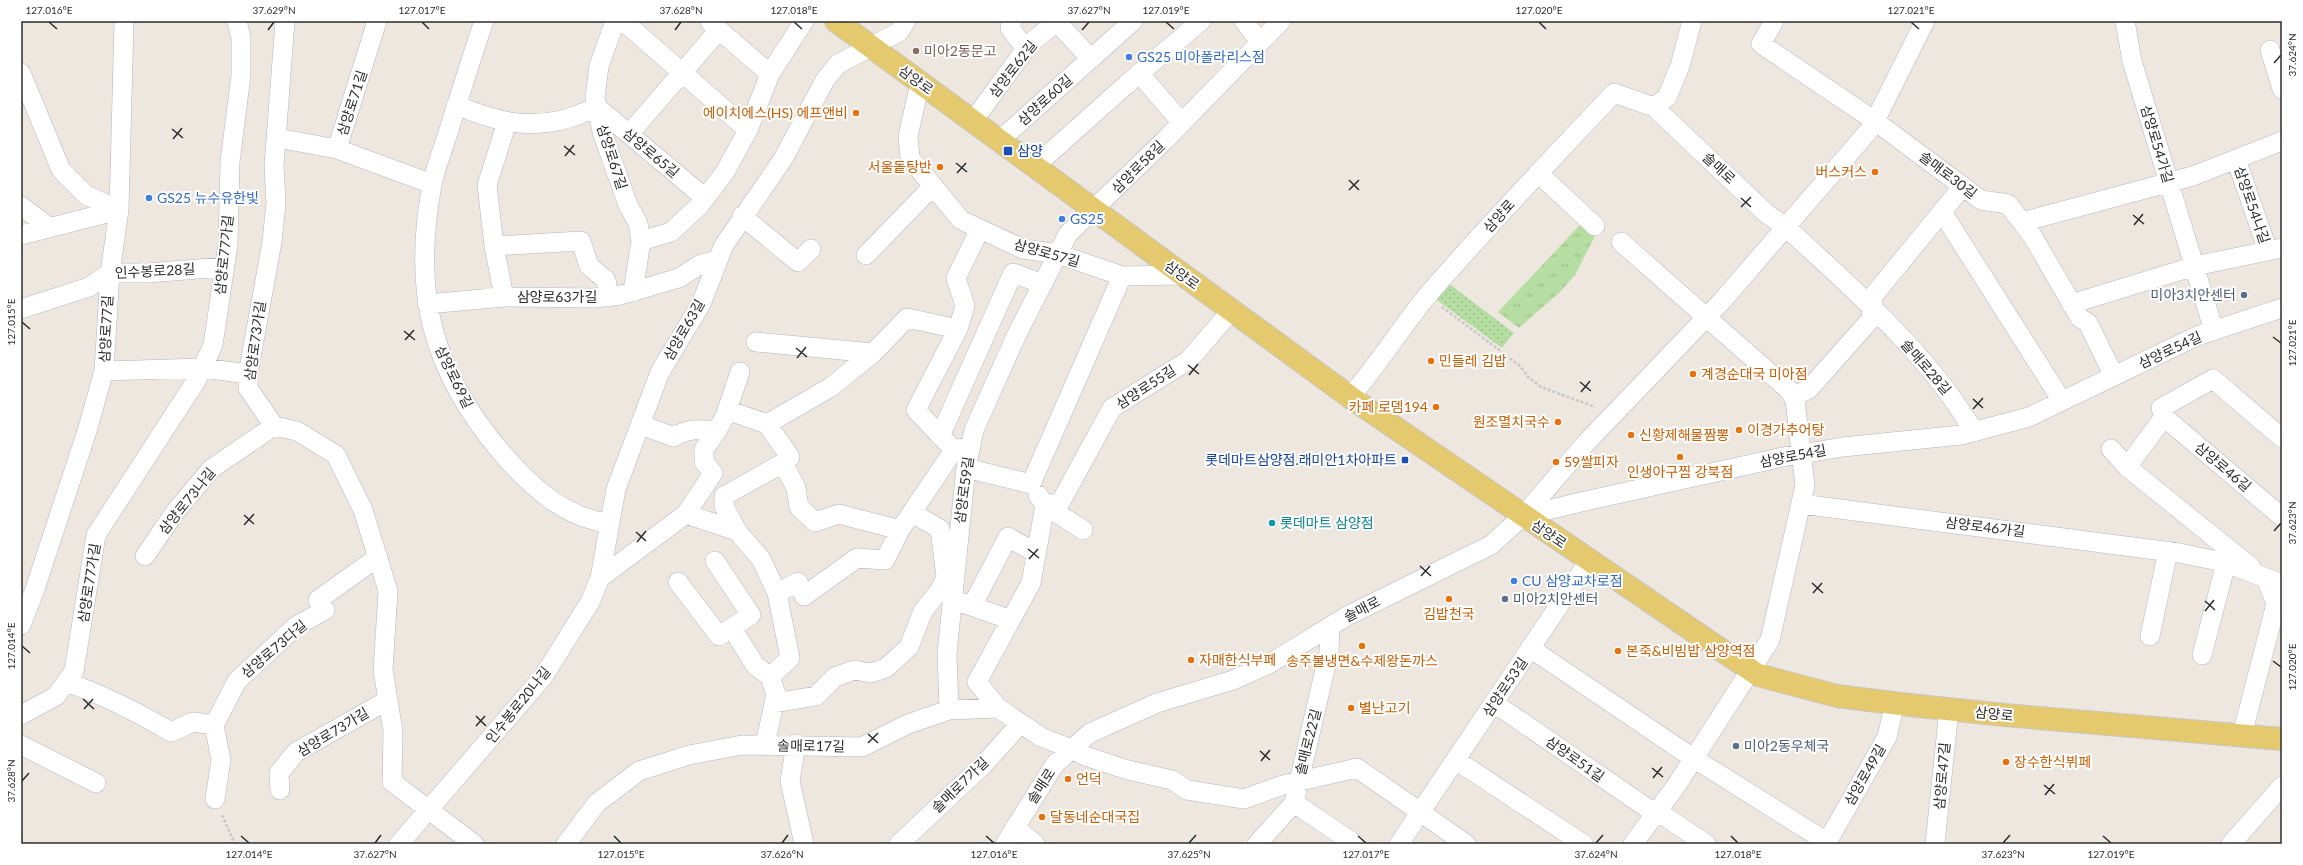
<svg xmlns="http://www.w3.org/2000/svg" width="2303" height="865" font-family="Lato,'Noto Sans KR',sans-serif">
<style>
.grass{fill:url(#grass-dots)}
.park{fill:url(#park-tufts)}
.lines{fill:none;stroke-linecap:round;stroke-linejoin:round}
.minor-casing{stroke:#b4b6be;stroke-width:20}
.major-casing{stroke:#c8c8c8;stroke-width:24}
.path{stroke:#c8c8c8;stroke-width:2.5;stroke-dasharray:3 2;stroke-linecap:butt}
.minor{stroke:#fff;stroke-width:19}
.major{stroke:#e4c96e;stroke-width:22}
.ticks{fill:none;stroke:#2c2c2c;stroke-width:1.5}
.education-dot{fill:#8d6e63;stroke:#fff;stroke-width:1.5}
.shop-dot{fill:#3f7fe0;stroke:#fff;stroke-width:1.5}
.food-dot{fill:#e8710a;stroke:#fff;stroke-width:1.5}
.transit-dot{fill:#1a4fb4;stroke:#fff;stroke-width:1.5}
.service-dot{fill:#5c6f8a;stroke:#fff;stroke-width:1.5}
.culture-dot{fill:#0f9aa8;stroke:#fff;stroke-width:1.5}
.labels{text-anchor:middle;stroke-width:4;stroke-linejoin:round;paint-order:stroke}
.education-label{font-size:14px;fill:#785e54;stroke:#fff;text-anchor:start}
.shop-label{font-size:14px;fill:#366cbe;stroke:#fff;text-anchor:start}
.street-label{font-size:14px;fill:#2c2c2c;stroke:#fff}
.food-label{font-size:14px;fill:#c56008;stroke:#fff;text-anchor:start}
.transit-label{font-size:14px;fill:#164399;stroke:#fff;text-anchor:start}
.service-label{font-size:14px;fill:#4e5e75;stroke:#fff;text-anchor:start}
.culture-label{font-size:14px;fill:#0d838f;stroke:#fff;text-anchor:start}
.neatline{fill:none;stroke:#2c2c2c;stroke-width:1.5}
.ticks-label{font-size:10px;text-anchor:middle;fill:#2c2c2c}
</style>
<defs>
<pattern id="grass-dots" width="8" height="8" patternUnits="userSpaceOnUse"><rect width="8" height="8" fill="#b6dea2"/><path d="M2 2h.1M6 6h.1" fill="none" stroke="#9dbf8c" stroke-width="1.8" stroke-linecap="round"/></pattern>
<pattern id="park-tufts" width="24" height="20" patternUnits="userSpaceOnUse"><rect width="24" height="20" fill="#b6dea2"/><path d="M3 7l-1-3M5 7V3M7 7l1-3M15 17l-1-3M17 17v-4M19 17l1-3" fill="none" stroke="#9dbf8c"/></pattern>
</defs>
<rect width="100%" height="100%" fill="#ede7e0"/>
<path class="grass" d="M1448,283l66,50 -12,15 -68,-50z"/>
<path class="park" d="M1580,225l15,11 -20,39 -14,16 -42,37 -21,-16z"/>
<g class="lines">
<g class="minor-casing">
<path id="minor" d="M285,21l-11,145 2,37 -4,39 -24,132v14l26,38 23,5 39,24 27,55 25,81 -5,79 10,61 -1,51 82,62
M484,21c-13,38 -25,77 -37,115 -5,16 -12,33 -15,49 -20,106 -1,185 69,267 28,33 63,66 108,71
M615,21l-16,45 -4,32 7,34 26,73 10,18 3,18 -8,51
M623,21l125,109
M1012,21l-2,7 16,21
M1244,21l16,21
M1774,21l-13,23 114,77 106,79 27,4 25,33 47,81 8,5 26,53
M2125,21l7,40 82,270
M710,22l60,52
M1057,22l34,37
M2270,50l12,39
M21,73l40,97 25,25 33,15
M1139,73l43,50
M920,83l-12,53 2,22 51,62 62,29 35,5 64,22 60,-1
M456,105c36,15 67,24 106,15 12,-3 24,-9 36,-12l107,90
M1654,107l13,-10 13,-31 12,-45
M973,121l57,-78 28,-22
M629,134l90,-104
M277,138l60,11 95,35
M999,141l134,-120
M337,149l40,-128
M2236,159l32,92
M1034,167l93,-83 74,-63
M1538,173l57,53
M21,206l28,21
M1942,212l120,189
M742,216l56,46 13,-13
M2022,222l171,-46 89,-35
M21,235l98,-25
M641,241l30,-9 28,-26 26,-34 23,-42 22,-56 34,-53
M1621,242l168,148 6,10 10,85 -35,155 -94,146 -43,58
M494,246l87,-5 8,25 17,14 3,17
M866,255l67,-69
M504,297l-10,-51 -7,-61 20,-63
M427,304l77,-7 90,1 27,-3 58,-17 22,-14 17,-4
M2071,304l124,-38 87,-18
M21,309l68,-22 21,-14h37l77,-6
M756,342l117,11
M104,371l99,-3 45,6
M1350,397c28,-32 50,-68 77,-101 60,-70 124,-136 187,-203l40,14 113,107 19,13c67,63 141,124 188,205
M1793,397l16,-8 62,-70 2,-23 90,-110
M727,410l40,14 64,-37 42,-34 34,-35 51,11
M767,424l23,33 -7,6
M641,425l33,12c14,-9 27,-8 43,-6l8,-15 15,-44
M940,436l73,-163 30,11
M2282,438l-69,-59 -52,29 3,9 118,100
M2111,449l16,18 124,100
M954,450l-38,-40 42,-81 7,-23 -9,-28 24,-49
M2127,467l37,-50
M966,468l65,16 91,-208
M1801,504l378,49 44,9 59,22
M1045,505l15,-2 52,-95 77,-48 42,-49
M1045,505l38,25
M686,514l27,-41 -9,-11v-13l13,-18
M1523,516l58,-14 202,-45 60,-10 118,-12 68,-18 168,-81 85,-28
M145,556l30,-44 36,-43 63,-43
M600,578l86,-64 51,17
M678,582l41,54 32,-21 -36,-54
M777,593l21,-11 6,14 53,-38 28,2 15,-30
M960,602l51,18
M972,606l36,-69 28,16
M21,625l14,-36 52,-158 17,-60 6,-98 9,-63 5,-189
M732,628l23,37 15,12 6,17 -11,51
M2150,636l18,-85
M1530,648l163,110 134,84
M2202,655l24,-92
M770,677l20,-19 -13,-65 -16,-34 -24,-28 -13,-25v-10l59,-33 13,25 3,19 16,15 24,-8 61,16 54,-80 17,-4
M66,682c38,13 71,30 105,50l22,-10 21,3
M774,703l42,-7 19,-19 19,-7 17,3 15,-5 23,-21 14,-36 17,-21 6,-13 -6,-48 -28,-16
M1494,703l153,105 10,3 49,33
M998,708l-21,-26 54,-99 14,-78 -7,-10
M949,710l-2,-57 19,-185 8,-38 43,-96 51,-100 98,-95 115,-118
M21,715l35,-19 18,-25 22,-136 100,-154 17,-36 15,-101 2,-82 11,-87v-37l-4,-17
M2242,735l34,-131 -10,-26
M796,744l-6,37 14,63
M21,745l75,38
M1456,760l127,84
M280,790l-1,-17 17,-21 92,-52
M215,799l6,-39 -7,-35 23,-44 59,-55 29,-16 -7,-10 60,-43
M1294,803l61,41
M1015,827l20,17
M399,844l144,-167 47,-75 10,-24 16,-89 44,-117 41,-68 23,-59 59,-86 42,-79 13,-16 61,-32 7,-11
M566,844l31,-41 42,-32 50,-16 53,-10 120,2 46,-23 41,-14 49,-2 43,29 31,12 13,7 43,14 44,10 15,10 57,9 39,-14 74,-17 109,76
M899,844l85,-80 36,-40
M1005,844l50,-80 35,-31 67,-30 76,-23 36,-16 78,-48 144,-71 32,-29 62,-72 137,-143 150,-174 53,-106
M1257,844l37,-41 35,-151 1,-25
M1399,844l190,-283
M1826,844l61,-107 8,-34
M1935,844l14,-135
M2231,844l51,-58"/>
</g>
<g class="major-casing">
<path id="major" d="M836,21l514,376 408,278 79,21 72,9 96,10 277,24"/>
</g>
<path class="path" d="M1442,307l77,58 10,13 12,9 54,20
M222,815l13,29"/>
<use href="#minor" class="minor"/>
<use href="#major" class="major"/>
</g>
<path class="ticks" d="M49,22l8,7M422,22l7,7M794,22l8,7M1166,22l8,7M1539,22l7,7M1911,22l8,7M268,30l6,-8M675,30l6,-8M1082,30l7,-8M2274,63l7,-8M172,129l11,9M173,139l9,-11M564,146l11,9M565,156l9,-11M956,163l11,9M957,173l9,-10M1349,180l10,10M1349,190l10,-10M1741,198l10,9M1741,207l10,-10M2133,215l11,9M2134,225l9,-11M22,322l8,7M404,331l11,9M2273,337l8,6M405,340l9,-10M796,348l11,9M797,358l9,-11M1188,365l11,9M1189,375l9,-11M1580,382l11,9M1581,392l9,-11M1973,399l10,9M1973,409l10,-11M244,515l10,9M244,525l10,-11M2274,531l7,-8M636,532l10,9M637,542l9,-11M1028,549l11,9M1029,559l9,-10M1420,566l11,10M1421,576l9,-10M1812,583l11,10M1813,593l9,-10M2205,601l10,9M2205,611l9,-11M22,646l8,7M2273,661l8,6M83,699l11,10M84,709l9,-10M476,716l10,10M476,726l9,-10M868,734l10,9M868,743l10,-10M1260,751l10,9M1261,761l9,-11M1652,768l11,9M1653,778l9,-11M22,781l7,-8M2044,785l11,9M2045,795l9,-11M241,836l8,7M614,836l7,7M986,836l8,7M1358,836l8,7M1731,836l7,7M2103,836l8,7M375,843l6,-8M782,843l6,-8M1189,843l7,-8M1596,843l7,-8M2003,843l7,-8"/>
<circle class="education-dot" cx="916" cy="51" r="4"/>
<g class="shop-dot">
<circle cx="1129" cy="57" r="4"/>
<circle cx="149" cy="198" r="4"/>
<circle cx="1062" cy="219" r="4"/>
<circle cx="1514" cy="581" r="4"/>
</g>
<g class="food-dot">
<circle cx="856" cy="113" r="4"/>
<circle cx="940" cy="167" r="4"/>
<circle cx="1875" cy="172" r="4"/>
<circle cx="1431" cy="361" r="4"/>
<circle cx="1693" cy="374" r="4"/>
<circle cx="1436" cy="407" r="4"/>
<circle cx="1558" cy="422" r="4"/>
<circle cx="1739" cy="430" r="4"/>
<circle cx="1631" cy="435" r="4"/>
<circle cx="1680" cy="457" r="4"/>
<circle cx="1556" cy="462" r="4"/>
<circle cx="1449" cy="599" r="4"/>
<circle cx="1362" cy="646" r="4"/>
<circle cx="1618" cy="651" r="4"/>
<circle cx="1191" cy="660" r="4"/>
<circle cx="1351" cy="708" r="4"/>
<circle cx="2006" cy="762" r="4"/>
<circle cx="1068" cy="779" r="4"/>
<circle cx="1042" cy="817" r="4"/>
</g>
<g class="transit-dot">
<rect x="1003" y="146" width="10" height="10" rx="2"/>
<rect x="1401" y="456" width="8" height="8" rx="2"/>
</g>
<g class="service-dot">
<circle cx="2244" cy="295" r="4"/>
<circle cx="1505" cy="599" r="4"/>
<circle cx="1736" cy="746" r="4"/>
</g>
<circle class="culture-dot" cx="1272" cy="523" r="4"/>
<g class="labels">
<g class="education-label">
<text x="924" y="56">미아2동문고</text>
</g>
<g class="shop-label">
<text x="1137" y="62">GS25 미아폴라리스점</text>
<text x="157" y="203">GS25 뉴수유한빛</text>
<text x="1070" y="224">GS25</text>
<text x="1522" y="586">CU 삼양교차로점</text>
</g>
<g class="street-label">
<text transform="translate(1013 69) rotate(-52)" y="5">삼양로62길</text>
<text transform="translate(916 80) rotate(36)" y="5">삼양로</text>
<text transform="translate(1045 100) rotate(-42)" y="5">삼양로60길</text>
<text transform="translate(352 103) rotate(-72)" y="5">삼양로71길</text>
<text transform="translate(2157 144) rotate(73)" y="5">삼양로54가길</text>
<text transform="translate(651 153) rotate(40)" y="5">삼양로65길</text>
<text transform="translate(612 157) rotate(72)" y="5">삼양로67길</text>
<text transform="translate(1138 167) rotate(-45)" y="5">삼양로58길</text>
<text transform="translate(1719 168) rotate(43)" y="5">솔매로</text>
<text transform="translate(1948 175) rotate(37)" y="5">솔매로30길</text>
<text transform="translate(2252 205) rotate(71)" y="5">삼양로54나길</text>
<text transform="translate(1499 216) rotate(-48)" y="5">삼양로</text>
<text transform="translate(1047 253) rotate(16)" y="5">삼양로57길</text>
<text transform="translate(224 255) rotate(-84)" y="5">삼양로77가길</text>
<text transform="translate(155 271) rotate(-3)" y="5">인수봉로28길</text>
<text transform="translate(1182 275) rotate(36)" y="5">삼양로</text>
<text x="557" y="302">삼양로63가길</text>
<text transform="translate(106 329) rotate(-87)" y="5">삼양로77길</text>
<text transform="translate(684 330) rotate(-60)" y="5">삼양로63길</text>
<text transform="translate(255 341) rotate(-82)" y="5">삼양로73가길</text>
<text transform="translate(2170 350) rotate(-25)" y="5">삼양로54길</text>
<text transform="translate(1926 367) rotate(49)" y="5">솔매로28길</text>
<text transform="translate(454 377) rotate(64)" y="5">삼양로69길</text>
<text transform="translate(1146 387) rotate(-33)" y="5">삼양로55길</text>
<text transform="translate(1793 456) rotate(-11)" y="5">삼양로54길</text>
<text transform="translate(2223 467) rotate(40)" y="5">삼양로46길</text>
<text transform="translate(964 490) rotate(-82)" y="5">삼양로59길</text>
<text transform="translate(187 501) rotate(-51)" y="5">삼양로73나길</text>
<text transform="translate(1985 527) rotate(7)" y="5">삼양로46가길</text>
<text transform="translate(1549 534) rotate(34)" y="5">삼양로</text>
<text transform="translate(89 583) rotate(-81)" y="5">삼양로77가길</text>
<text transform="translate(1362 609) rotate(-27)" y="5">솔매로</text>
<text transform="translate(274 649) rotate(-40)" y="5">삼양로73다길</text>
<text transform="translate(1505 687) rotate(-56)" y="5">삼양로53길</text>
<text transform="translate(518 705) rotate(-51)" y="5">인수봉로20나길</text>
<text transform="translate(1994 714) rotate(6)" y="5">삼양로</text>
<text transform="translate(333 732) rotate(-31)" y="5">삼양로73가길</text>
<text transform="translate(1308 742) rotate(-76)" y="5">솔매로22길</text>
<text transform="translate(811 746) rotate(1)" y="5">솔매로17길</text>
<text transform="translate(1575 759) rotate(35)" y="5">삼양로51길</text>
<text transform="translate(1865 775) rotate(-60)" y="5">삼양로49길</text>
<text transform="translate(1942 776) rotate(-85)" y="5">삼양로47길</text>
<text transform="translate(960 785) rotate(-44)" y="5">솔매로7가길</text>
<text transform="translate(1041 786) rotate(-57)" y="5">솔매로</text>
</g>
<g class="food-label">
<text x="848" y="118" text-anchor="end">에이치에스(HS) 에프앤비</text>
<text x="932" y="172" text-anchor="end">서울돝탕반</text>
<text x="1867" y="177" text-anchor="end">버스커스</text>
<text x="1439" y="366">민들레 김밥</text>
<text x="1701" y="379">계경순대국 미아점</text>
<text x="1428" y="412" text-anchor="end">카페 로뎀194</text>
<text x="1550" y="427" text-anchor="end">원조멸치국수</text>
<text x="1747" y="435">이경가추어탕</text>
<text x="1639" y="440">신황제해물짬뽕</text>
<text x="1564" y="467">59쌀피자</text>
<text x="1680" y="477" text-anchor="middle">인생아구찜 강북점</text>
<text x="1449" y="619" text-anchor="middle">김밥천국</text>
<text x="1626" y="656">본죽&amp;비빔밥 삼양역점</text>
<text x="1199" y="665">자매한식부페</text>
<text x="1362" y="666" text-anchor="middle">송주불냉면&amp;수제왕돈까스</text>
<text x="1359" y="713">별난고기</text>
<text x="2014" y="767">장수한식뷔페</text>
<text x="1076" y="784">언덕</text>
<text x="1050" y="822">달동네순대국집</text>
</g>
<g class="transit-label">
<text x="1017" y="156">삼양</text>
<text x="1397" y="465" text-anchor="end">롯데마트삼양점.래미안1차아파트</text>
</g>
<g class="service-label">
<text x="2236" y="300" text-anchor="end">미아3치안센터</text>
<text x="1513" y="604">미아2치안센터</text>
<text x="1744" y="751">미아2동우체국</text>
</g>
<g class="culture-label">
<text x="1280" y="528">롯데마트 삼양점</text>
</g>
</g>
<rect width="2303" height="865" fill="none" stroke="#ffffff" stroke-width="44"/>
<rect x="22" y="22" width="2259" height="821" class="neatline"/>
<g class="ticks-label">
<text x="49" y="14">127.016°E</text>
<text x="274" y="14">37.629°N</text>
<text x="422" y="14">127.017°E</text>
<text x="681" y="14">37.628°N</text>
<text x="794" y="14">127.018°E</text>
<text x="1089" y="14">37.627°N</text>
<text x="1166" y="14">127.019°E</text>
<text x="1539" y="14">127.020°E</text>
<text x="1911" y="14">127.021°E</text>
<text transform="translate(2292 55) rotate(-90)" y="4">37.624°N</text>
<text transform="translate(11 322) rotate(-90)" y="4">127.015°E</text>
<text transform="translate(2292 343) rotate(-90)" y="4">127.021°E</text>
<text transform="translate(2292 523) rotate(-90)" y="4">37.623°N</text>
<text transform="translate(11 646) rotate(-90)" y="4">127.014°E</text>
<text transform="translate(2292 667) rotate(-90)" y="4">127.020°E</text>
<text transform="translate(11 781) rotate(-90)" y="4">37.628°N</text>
<text x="249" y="858">127.014°E</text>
<text x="375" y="858">37.627°N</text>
<text x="621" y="858">127.015°E</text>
<text x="782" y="858">37.626°N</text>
<text x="994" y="858">127.016°E</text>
<text x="1189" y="858">37.625°N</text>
<text x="1366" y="858">127.017°E</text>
<text x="1596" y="858">37.624°N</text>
<text x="1738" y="858">127.018°E</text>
<text x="2003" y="858">37.623°N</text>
<text x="2111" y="858">127.019°E</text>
</g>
</svg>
